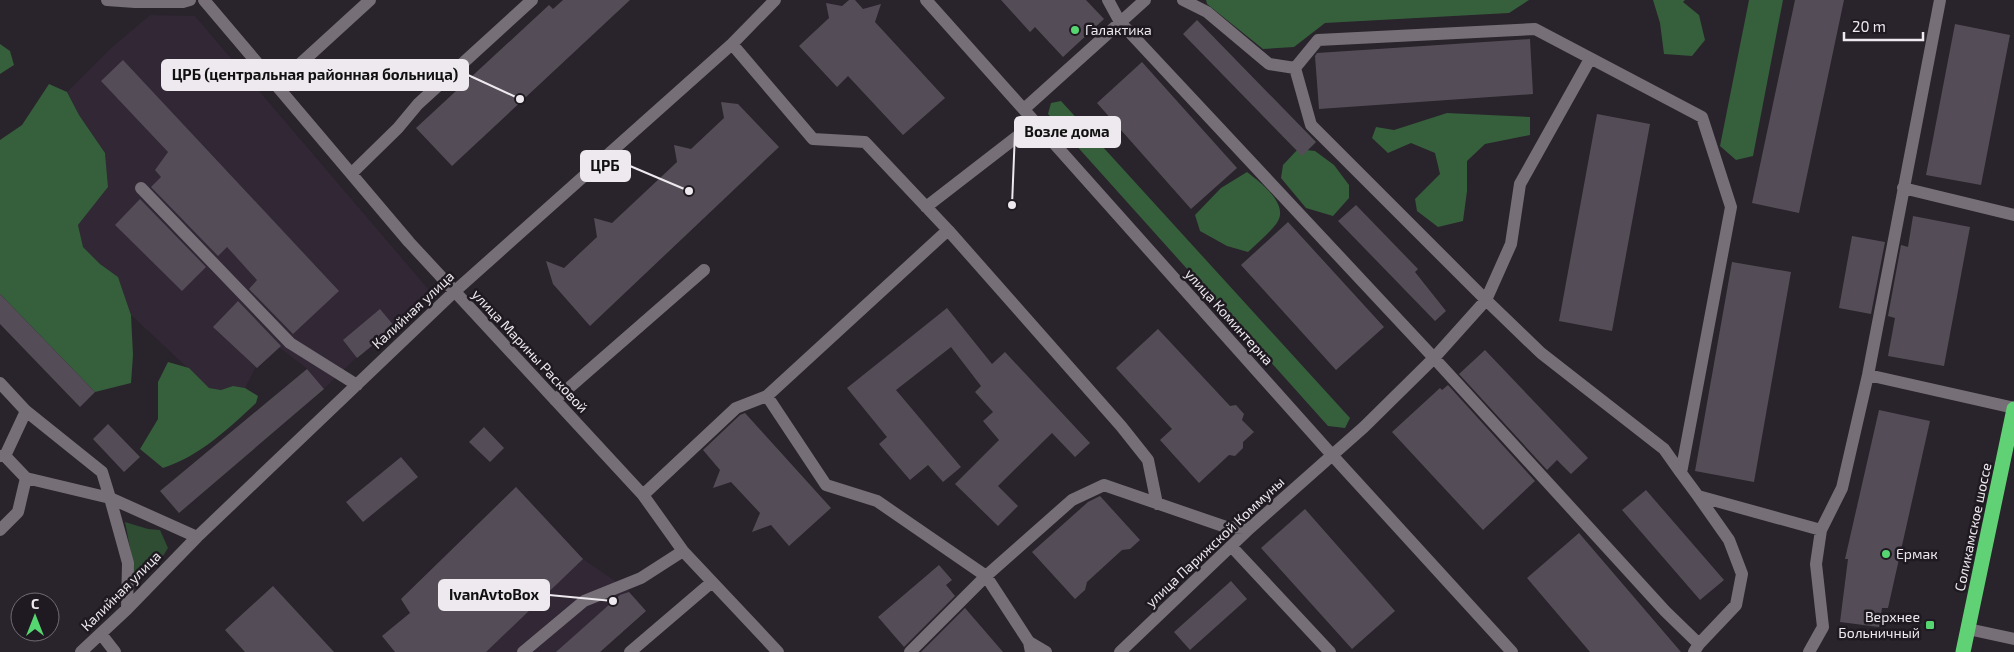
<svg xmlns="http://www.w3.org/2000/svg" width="2014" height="652" font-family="'Exo 2',sans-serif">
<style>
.built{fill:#312735}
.green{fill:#2e4d32}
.forest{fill:#365f3c}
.building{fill:#544d57}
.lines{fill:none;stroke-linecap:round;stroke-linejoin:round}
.minor{stroke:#766f78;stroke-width:12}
.highway{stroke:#60d175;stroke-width:15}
.poi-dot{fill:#56d671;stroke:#1f1921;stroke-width:2}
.labels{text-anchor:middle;stroke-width:5;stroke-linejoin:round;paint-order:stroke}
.poi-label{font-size:14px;fill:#ede9ee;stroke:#1f1921;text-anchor:start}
.street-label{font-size:14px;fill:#ede9ee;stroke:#1f1921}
.leader{fill:none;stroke:#ede9ee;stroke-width:2}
.callout-dot{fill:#ede9ee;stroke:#1f1921;stroke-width:2}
.callout{fill:#ede9ee;stroke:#ede9ee;stroke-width:2}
.callout-label{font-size:15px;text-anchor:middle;font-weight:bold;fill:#111}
</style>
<rect width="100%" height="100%" fill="#29232b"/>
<path class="built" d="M150,15l45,1 235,275 -35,36 -38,30 -33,32 -18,-21 -30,-23 -20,22 -11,21 -12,-2 -12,4 -12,-2 -78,-73 -13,-38 -18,-13 -17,-17 -5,-22 30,-38 -3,-34 -26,-38 -12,-23 44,-44z
M516,487l67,72 44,30 19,22 -46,41h-205l-13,-16 28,-23 -9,-14z"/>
<path class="green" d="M125,522l23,7 12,1 8,18 -8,13 -26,25 -2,-28z"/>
<path class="forest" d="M1206,0h323l-20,13 -184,10 -31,24 -31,2 -56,-45z
M1653,0h32l-2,2 16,13 6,25 -13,16 -28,-2 -4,-31z
M1749,0h34l-30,156 -17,4 -16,-14z
M0,44l10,7 4,14 -14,9z
M49,84l18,8 12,23 26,38 3,34 -30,38 5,22 17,17 18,13 13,38 2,40 -2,28 -36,9 -95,-98v-154l22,-15z
M1061,101l289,317 -5,10 -17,-2 -280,-312 3,-11z
M1447,113l83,4v18l-45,9 -18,17v30l-4,30 -25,6 -21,-16 -2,-12 25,-25 -5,-21 -24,-10 -23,10 -16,-15 4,-11 18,3z
M1298,149l17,2 19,14 15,20v13l-16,18 -27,-8 -25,-30 2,-13z
M1247,172c13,10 41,31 31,49 -4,8 -23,24 -30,31l-21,-6 -27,-15 -5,-16 26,-27z
M168,362l21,6 20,20 12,2 12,-4 12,2 13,8 -2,7c-28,26 -56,53 -93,65l-23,-19 18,-30v-37z"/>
<path class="building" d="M563,0h67l-178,166 -36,-38 133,-123 4,4z
M849,0h6l8,9 18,-5 -6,18 70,76 -42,37 -55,-59 -11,11 -38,-41 30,-28 -3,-15 16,3z
M1001,0h85l18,19 -41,38 -28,-30 -5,5z
M1795,0h49l-45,213 -47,-10z
M1197,20l119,122 -14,14 -119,-122z
M1955,24l55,11 -29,150 -55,-10z
M1530,39l3,55 -214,15 -4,-53 2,-3z
M123,60l216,231 -46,43 -44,-45 8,-9 -30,-33 -9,9 -67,-69 10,-10 -6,-7 13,-18 -67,-71z
M1142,62l95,106 -46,41 -94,-106z
M721,102l17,2 41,43 -189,179 -37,-42 -7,-23 18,7 33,-31 -3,-19 18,5 65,-61 -3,-17 17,4 33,-31z
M1597,114l53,10 -38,207 -53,-10z
M140,199l66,68 -24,24 -67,-66z
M1356,205l62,64 -3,3 31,39 -11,10 -97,-100z
M1913,216l57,11 -26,139 -56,-10 7,-38 -7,-2 13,-71 7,2z
M1288,222l96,105 -48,43 -95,-105z
M1852,236l33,6 -14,72 -32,-6z
M1732,262l59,10 -37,210 -59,-11z
M0,294l95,98 -15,15 -80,-83z
M238,301l43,45 -24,22 -44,-41z
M947,308l45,56 13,-12 85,91 -15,14 -23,-24 -54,53 20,20 -20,20 -43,-42 44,-44 -16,-19 10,-9 -18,-20 6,-6 -30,-39 -55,43 65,77 -18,15 -15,-17 -18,15 -31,-36 8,-7 -40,-49z
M380,309l15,18 -38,31 -14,-18z
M1158,329l72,77 6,-1 8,9 -2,6 12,12 -11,10v6l-8,8 -6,-1 -30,28 -39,-43 12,-11 -56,-61z
M1485,350l103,108 -17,16 -14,-14 -10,10 -88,-96z
M307,369l17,20 -145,124 -19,-22z
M1448,385l87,96 -52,49 -91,-98 48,-44 2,2z
M1879,410l51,11 -42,187h-6l-3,19 -39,-5 8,-63h-3z
M745,413l86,95 -42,38 -18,-21 -19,7 8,-19 -29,-31 -18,6 7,-18 -17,-20 37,-35z
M108,424l32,33 -16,15 -31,-33z
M484,427l20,21 -14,14 -21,-20z
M401,457l17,20 -55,45 -17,-20z
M516,487l67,72 -97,93h-91l-13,-16 28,-23 -9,-14z
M1646,490l78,90 -24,20 -78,-90z
M1100,496l40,44 -10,9 -8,1 -35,32 -2,8 -10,9 -43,-47 56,-50z
M1305,509l90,102 -43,38 -91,-101z
M1579,533l102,119h-91l-63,-74z
M939,565l13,15 -6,5 9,11 -51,51 -26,-30z
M1231,581l16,18 -57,51 -16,-18z
M273,586l61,66h-89l-20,-22z
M629,592l17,19 -46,41h-44l64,-57z
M965,608l38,44h-82z"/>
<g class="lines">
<path class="minor" d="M107,0l28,2h48l7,-2
M204,0l205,242 234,253 40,56 95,101
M926,0l406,455 180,197
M1108,0l12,22 314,336 231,253 34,33
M1183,0l24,12 62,52 26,4
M1535,29l167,88 29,90 -50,266 -17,-24 -123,-96 -55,-53 -175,-175 -16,-57 23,-28z
M732,44l81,95 52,3 83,88 173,196 27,34 9,44
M277,85l93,-85
M1024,109l121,-109
M352,173l46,-45 20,-24 114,-104
M141,188l149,155 67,42
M1903,188l111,27
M926,207l110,-85
M1868,375l146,33
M0,383l26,28 76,61 8,26 87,39
M767,396l59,89 51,16 109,75 43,66 2,10
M555,400l149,-130
M0,456h5l21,22 84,20 18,65 -1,46
M5,456l21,-45
M1681,473l17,23 123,34
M643,495l93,-87 31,-12 181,-166
M0,530l18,-18 8,-34
M1231,546l99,106
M1968,629l46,10
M101,634l14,18
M1029,642l17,10
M81,652l46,-43 70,-72 257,-245 278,-248 43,-44
M523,652l61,-51 57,-23 42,-27
M630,652l82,-70
M910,652l76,-76 86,-76 32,-15 122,42 24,1
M1120,652l130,-124 114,-101 70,-69 52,-58 25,-56 9,-60 70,-125
M1694,652l5,-8 37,-39 6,-31 -13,-34 -31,-44
M1809,652l14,-25 -7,-63 5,-34 21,-42 26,-113 72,-375"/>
<path class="highway" d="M1963,652l51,-243"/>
</g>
<g class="poi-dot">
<circle cx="1075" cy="30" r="5"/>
<circle cx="1886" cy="554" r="5"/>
<rect x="1925" y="620" width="10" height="10" rx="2.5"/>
</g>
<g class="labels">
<g class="poi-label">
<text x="1085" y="35">Галактика</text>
<text x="1896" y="559">Ермак</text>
<text x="1920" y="622" text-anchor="end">Верхнее<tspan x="1920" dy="16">Больничный</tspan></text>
</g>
<g class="street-label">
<text transform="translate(413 310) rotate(-43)" y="5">Калийная улица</text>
<text transform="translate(1229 317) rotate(48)" y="5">улица Коминтерна</text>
<text transform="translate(530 351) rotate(47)" y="5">улица Марины Расковой</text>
<text transform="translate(1973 527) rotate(-78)" y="5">Соликамское шоссе</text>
<text transform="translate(1215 542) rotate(-43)" y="5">улица Парижской Коммуны</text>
<text transform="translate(121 591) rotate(-45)" y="5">Калийная улица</text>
</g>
</g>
<path class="leader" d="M520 99L468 75M1012 205L1015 132M689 191L630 166M613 601L549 595"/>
<g class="callout-dot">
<circle cx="520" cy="99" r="5"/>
<circle cx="1012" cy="205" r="5"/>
<circle cx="689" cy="191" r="5"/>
<circle cx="613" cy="601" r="5"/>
</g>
<g class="callout">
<rect x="162" y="60" width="306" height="30" rx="5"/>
<rect x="1015" y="117" width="105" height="30" rx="5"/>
<rect x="581" y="151" width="49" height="30" rx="5"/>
<rect x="439" y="580" width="110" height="30" rx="5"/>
</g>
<g class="callout-label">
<text x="315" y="80">ЦРБ (центральная районная больница)</text>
<text x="1067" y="137">Возле дома</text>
<text x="605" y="171">ЦРБ</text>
<text x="494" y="600">IvanAvtoBox</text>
</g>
<g transform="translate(35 617)"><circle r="24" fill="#1f1921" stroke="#716c73"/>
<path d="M0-4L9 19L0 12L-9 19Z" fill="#56d671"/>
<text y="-8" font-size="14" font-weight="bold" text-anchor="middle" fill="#ede9ee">С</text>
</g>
<path d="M1844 32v8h79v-8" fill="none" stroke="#ede9ee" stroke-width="2.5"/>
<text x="1852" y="32" font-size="15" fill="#ede9ee" stroke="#1f1921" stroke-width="4" paint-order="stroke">20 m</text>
</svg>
